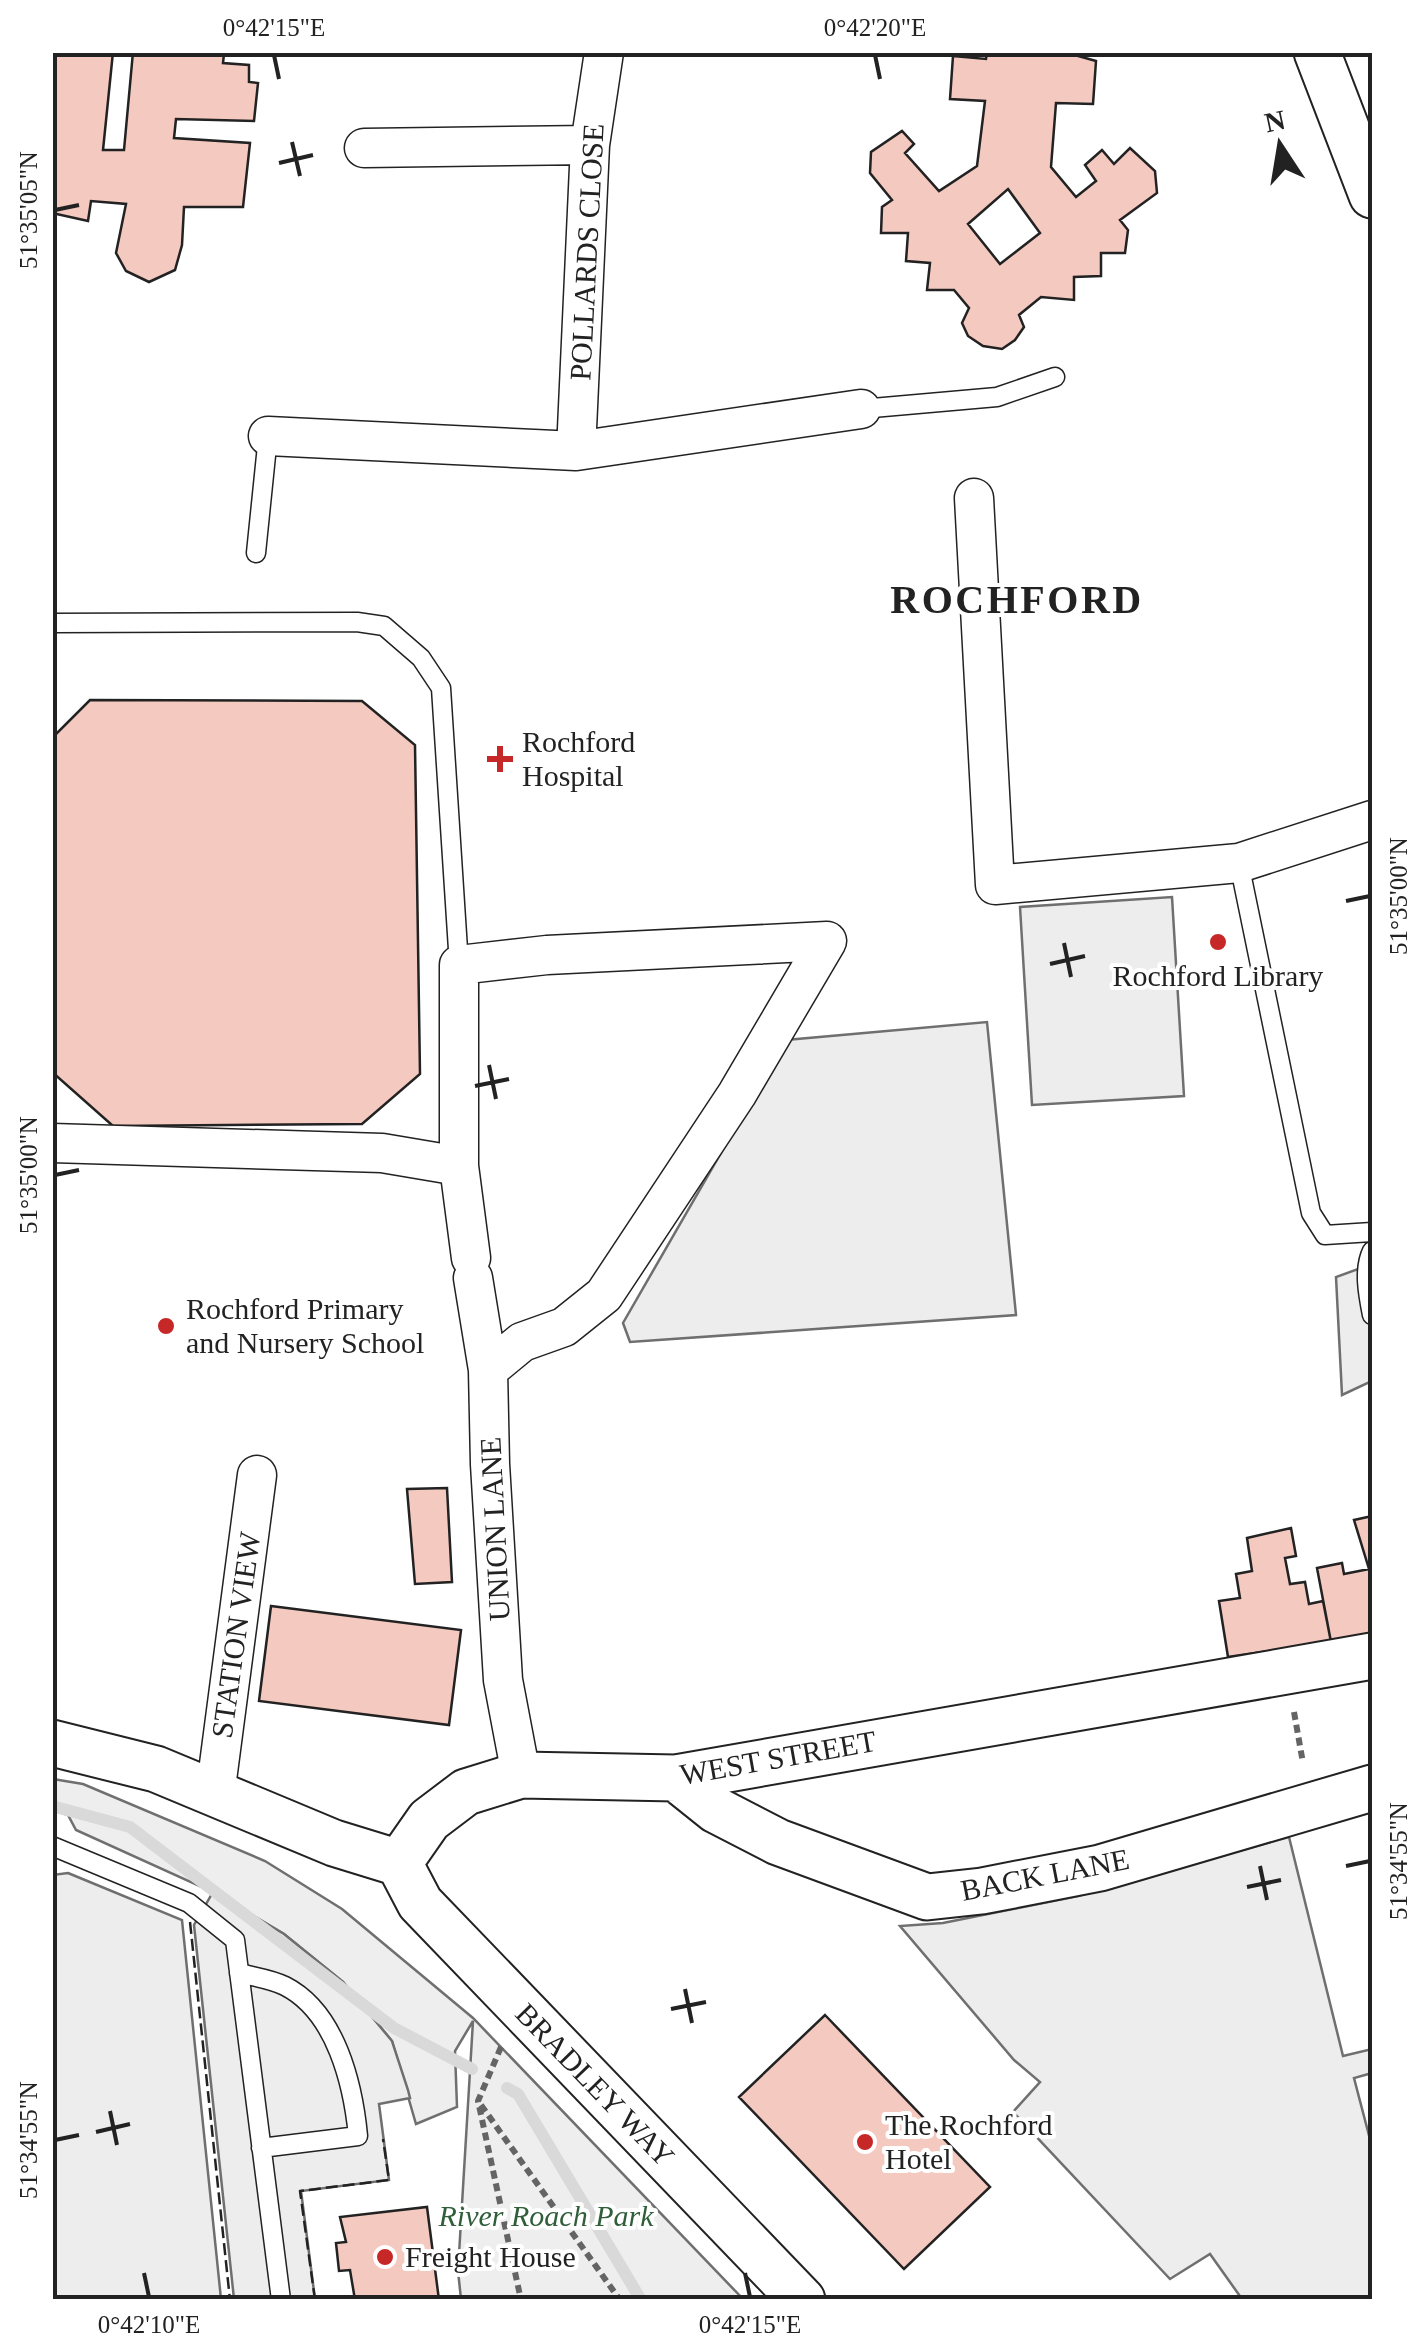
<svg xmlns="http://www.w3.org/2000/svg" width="1425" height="2352" font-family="'Times New Roman',serif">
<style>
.green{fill:#eee;stroke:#6f6f6f;stroke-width:2.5}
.parking{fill:#ededed;stroke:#6f6f6f;stroke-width:2.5}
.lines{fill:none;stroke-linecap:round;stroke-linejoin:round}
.stream{stroke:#d9d9d9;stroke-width:12}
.building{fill:#f3c9c0;stroke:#222;stroke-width:2.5;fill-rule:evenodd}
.service-casing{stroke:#222;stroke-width:21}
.minor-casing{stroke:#222;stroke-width:41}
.tertiary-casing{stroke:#222;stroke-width:49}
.path{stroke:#646464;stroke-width:6;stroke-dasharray:8 5;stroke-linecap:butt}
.service{stroke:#fff;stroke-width:18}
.minor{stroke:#fff;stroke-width:38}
.tertiary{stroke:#fff;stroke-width:45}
.fence{stroke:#222;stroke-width:2.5;stroke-dasharray:12 5;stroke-linecap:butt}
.ticks{fill:none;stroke:#222;stroke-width:4}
.poi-dot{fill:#c62828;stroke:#fff;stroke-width:4}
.labels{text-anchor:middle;stroke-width:8;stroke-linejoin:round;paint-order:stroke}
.street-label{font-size:30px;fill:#222;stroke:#fff}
.poi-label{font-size:30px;fill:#222;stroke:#fff;text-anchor:start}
.park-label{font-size:30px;font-style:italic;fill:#2f5e38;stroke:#fff}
.district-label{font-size:40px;font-weight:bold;letter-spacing:2.5px;fill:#222;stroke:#fff}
.neatline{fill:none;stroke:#222;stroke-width:4}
.ticks-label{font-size:25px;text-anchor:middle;fill:#222}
</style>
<rect width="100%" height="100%" fill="#fff"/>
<path class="green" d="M53,1779l30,5 182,77 77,48 131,109 270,281h-282l-3,-28 15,-250 -18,30 2,56 -41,17 -24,-83 -49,-59 -59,-48 -71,-42 -137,-62 -8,-15 -15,-5z"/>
<path class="parking" d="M1172,897l12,199 -152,9 -12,-198z
M987,1022l29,293 -386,27 -7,-19 163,-283z
M1372,1264v117l-30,14 -6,-118z
M1289,1837l54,219 29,-7v24l-18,5 18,69v152h-130l-32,-45 -40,25 -157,-167 27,-30 -26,-22 -114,-134 43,-3 135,-27z
M68,1873l114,47 39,379h-168l-1,-424z
M213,1892l71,42 59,48 49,59 16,49 2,8 -31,6 10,76 -88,11 14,108h-81l-40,-374z"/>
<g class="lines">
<path class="stream" d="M52,1806l78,21 264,201 78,41
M507,2088l11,6 123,206"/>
</g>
<path class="building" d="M52,52h61l-10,98h21l9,-98h81l10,2 -1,9 26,2v17l9,1 -4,38 -78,-2 -2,19 76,5 -7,64h-59l-2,38 -7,25 -26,12 -23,-11 -10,-18 10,-49 -35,-3 -3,20 -36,-8z
M987,52h77l32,9 -3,43 -37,-1 -5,64 25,30 20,-16 -11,-16 17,-15 12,14 16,-16 25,23 2,22 -37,27 8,10 -3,23h-24v23l-27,1v23l-33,-3 -22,18 5,12 -9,13 -13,9 -19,-3 -15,-10 -6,-13 7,-15 -15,-18h-27l3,-27 -24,-2 2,-28h-27l1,-26 10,-7 -22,-27 1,-21 31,-21 12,13 -9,9 34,38 38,-25 8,-65 -35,-2 3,-43 33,3zM1008,189l32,44 -40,31 -32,-40z
M90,700l272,1 53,44 5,329 -58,50 -249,2 -61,-54v-334z
M447,1488l5,94 -37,2 -8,-95z
M1372,1516v118l-41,8 -14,-74 25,-5 2,11 25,-5 -15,-49z
M1291,1528l5,28 -11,2 5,26 15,-2 4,22 14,-3 8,41 -103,15 -9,-56 21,-3 -4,-24 16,-3 -5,-33z
M271,1606l190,24 -12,95 -190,-24z
M825,2015l165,172 -86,82 -165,-172z
M427,2207l12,93h-84l-5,-30 -11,1 -3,-28 10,-1 -6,-25z"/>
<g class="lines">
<g class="service-casing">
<path id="service" d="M861,409l136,-12 58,-20
M256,553l12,-117
M52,623l305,-1 27,4 37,32 20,30 18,277
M1239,863l72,350 14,22 47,-3
M1372,1251c-9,18 -4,44 0,64
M52,1846l137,57 46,37 46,360
M239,1973c15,4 32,6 46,13 51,26 68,98 73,150l-97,12"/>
</g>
<g class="minor-casing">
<path id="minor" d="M364,148l226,-3
M268,436l308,15 285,-42
M576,451l14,-306 14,-93
M974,498l21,387 244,-22 133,-43
M52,1143l330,10 77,13 12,92
M459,1166v-201l88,-10 280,-14 -90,153 -133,201 -40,32 -42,15 -34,28 2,94 13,216 18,95
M473,1278l15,92
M215,1795l42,-320"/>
</g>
<g class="tertiary-casing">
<path id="tertiary" d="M1317,52l55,143
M52,1743l104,26 178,74 65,20
M676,1778l40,32 62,32 149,55 55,-6 118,-23 272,-80
M399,1863l30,-43 37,-28 55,-17 155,3 696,-122
M399,1863l21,40 382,397"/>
</g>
<path class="path" d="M1294,1712l9,51
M501,2047l-23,54 43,199
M481,2105l139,195"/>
<use href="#service" class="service"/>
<use href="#minor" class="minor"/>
<use href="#tertiary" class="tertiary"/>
<path class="fence" d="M190,1922l40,378
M315,2300l-15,-109 89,-11 -6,-41"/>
</g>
<path class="ticks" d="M274,55l5,24M875,55l5,24M292,142l8,34M279,163l34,-8M55,210l24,-5M1346,901l24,-5M1064,943l7,34M1050,964l35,-8M489,1065l7,34M475,1086l34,-7M55,1175l24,-5M1260,1866l7,34M1346,1866l24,-5M1247,1887l34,-7M685,1989l7,34M671,2009l35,-7M110,2111l7,34M96,2132l34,-8M55,2140l24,-5M144,2273l5,24M745,2273l5,24"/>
<g class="poi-dot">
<path d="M495 744h10v10h10v10h-10v10h-10v-10h-10v-10h10z"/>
<circle cx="1218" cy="942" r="10"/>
<circle cx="166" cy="1326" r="10"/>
<circle cx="865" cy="2142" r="10"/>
<circle cx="385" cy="2257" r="10"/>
</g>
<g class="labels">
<g class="street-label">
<text transform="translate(587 252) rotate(-87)" y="10">POLLARDS CLOSE</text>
<text transform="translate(495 1529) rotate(-93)" y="10">UNION LANE</text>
<text transform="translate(236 1635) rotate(-82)" y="10">STATION VIEW</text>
<text transform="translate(778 1758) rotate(-10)" y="10">WEST STREET</text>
<text transform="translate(1045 1875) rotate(-11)" y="10">BACK LANE</text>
<text transform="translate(595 2085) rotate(46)" y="10">BRADLEY WAY</text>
</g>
<g class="poi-label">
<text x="522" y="752">Rochford<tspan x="522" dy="34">Hospital</tspan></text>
<text x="1218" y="986" text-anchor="middle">Rochford Library</text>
<text x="186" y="1319">Rochford Primary<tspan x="186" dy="34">and Nursery School</tspan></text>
<text x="885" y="2135">The Rochford<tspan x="885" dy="34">Hotel</tspan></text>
<text x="405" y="2267">Freight House</text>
</g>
<g class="park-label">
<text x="546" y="2226">River Roach Park</text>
</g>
<g class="district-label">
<text x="1017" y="613">ROCHFORD</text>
</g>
</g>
<rect width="1425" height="2352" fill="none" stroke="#ffffff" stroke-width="110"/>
<g transform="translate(1280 145) rotate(348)" stroke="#ffffff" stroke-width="8" paint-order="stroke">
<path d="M0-8L18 38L0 25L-18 38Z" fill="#222222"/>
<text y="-15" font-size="28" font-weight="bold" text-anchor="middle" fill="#222222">N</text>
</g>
<rect x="55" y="55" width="1315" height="2242" class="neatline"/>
<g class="ticks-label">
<text x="274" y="36">0°42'15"E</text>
<text x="875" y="36">0°42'20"E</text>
<text transform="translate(28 210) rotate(-90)" y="9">51°35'05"N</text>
<text transform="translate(1398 896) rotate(-90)" y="9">51°35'00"N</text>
<text transform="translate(28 1175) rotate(-90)" y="9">51°35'00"N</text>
<text transform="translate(1398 1861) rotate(-90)" y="9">51°34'55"N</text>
<text transform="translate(28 2140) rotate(-90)" y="9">51°34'55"N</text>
<text x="149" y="2333">0°42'10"E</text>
<text x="750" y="2333">0°42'15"E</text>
</g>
</svg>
